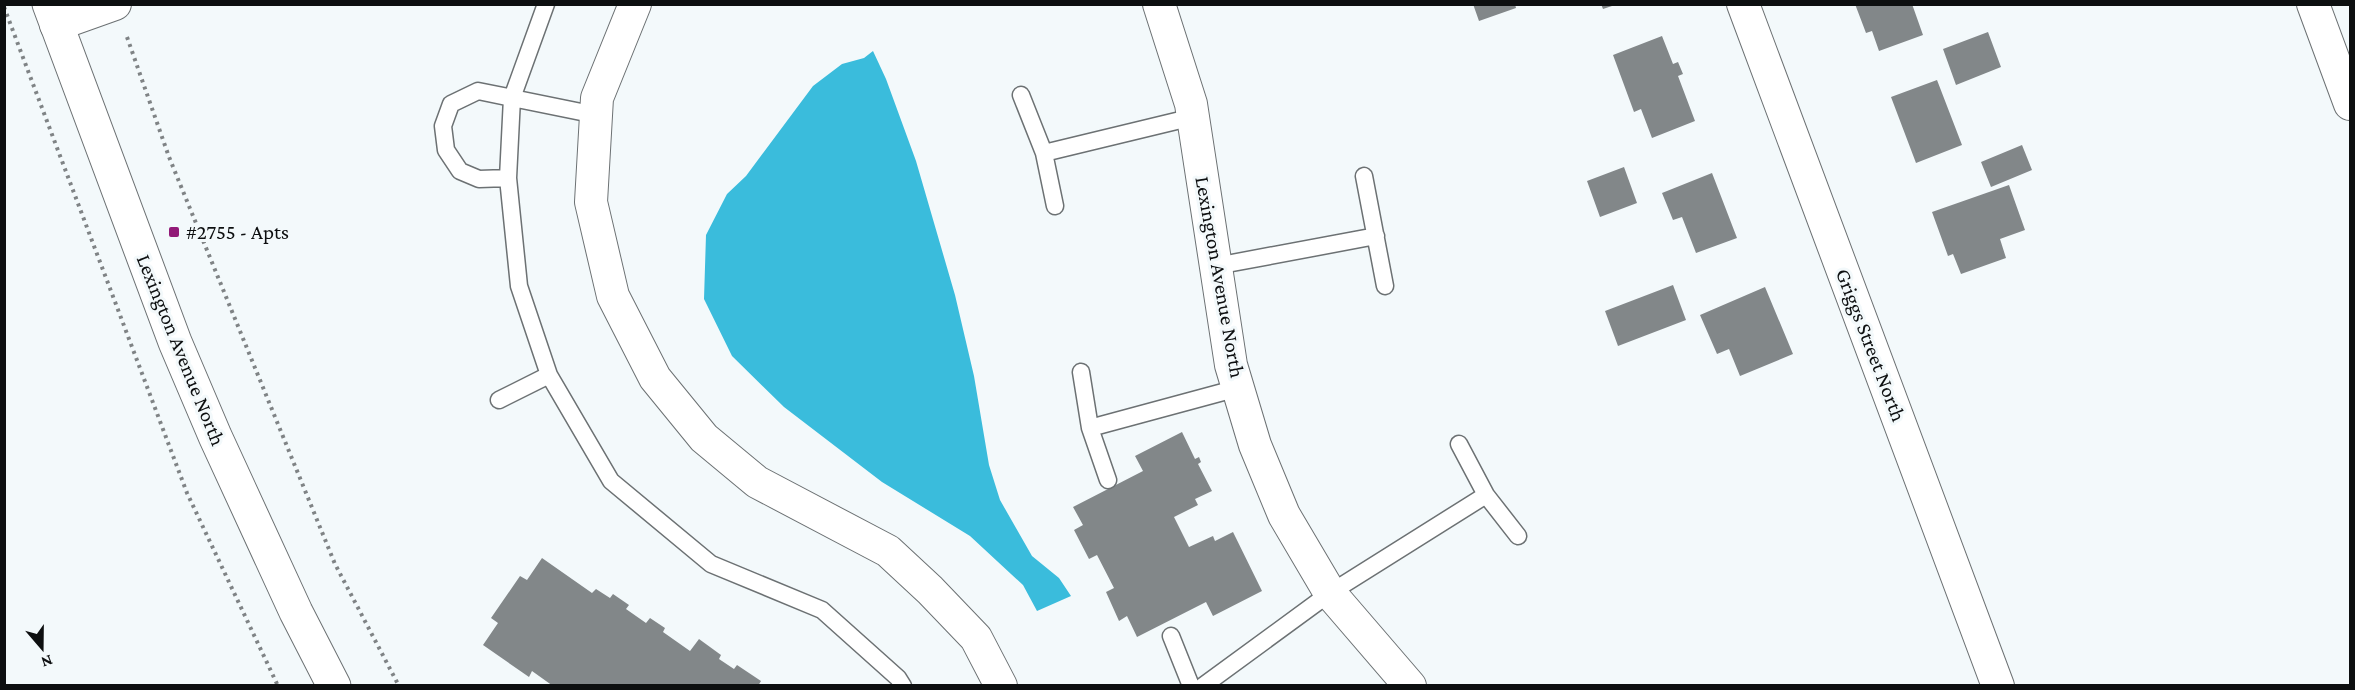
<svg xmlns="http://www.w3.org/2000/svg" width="2355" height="690" font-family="'Crimson Pro',serif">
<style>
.water{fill:#3abcdc}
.building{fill:#828789}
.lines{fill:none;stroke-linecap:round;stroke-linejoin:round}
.lane-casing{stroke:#6c7173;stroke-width:19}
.street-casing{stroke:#6c7173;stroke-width:34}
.secondary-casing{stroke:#6c7173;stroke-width:35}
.path{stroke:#7f8385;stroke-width:4;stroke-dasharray:3 4.5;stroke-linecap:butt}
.lane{stroke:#fff;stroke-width:16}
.street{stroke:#fff;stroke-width:32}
.secondary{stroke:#fff;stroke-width:33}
.poi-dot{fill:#921a78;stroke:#f3f9fb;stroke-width:2}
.labels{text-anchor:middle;stroke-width:6;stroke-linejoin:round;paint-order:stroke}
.poi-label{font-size:21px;fill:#0d0f10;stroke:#f3f9fb;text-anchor:start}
.street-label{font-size:21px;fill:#0d0f10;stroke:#f3f9fb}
</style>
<rect width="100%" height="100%" fill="#f3f9fb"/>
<path class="water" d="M873,51l13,28 30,82 39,134 19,81 15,89 11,35 32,56 27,22 12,18 -34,15 -14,-26 -53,-49 -88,-54 -98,-75 -52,-51 -28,-57 2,-64 21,-41 19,-18 67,-90 29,-22 22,-6z"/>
<path class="building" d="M1473,4h42l1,4 -37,13z
M1601,4h14v1l-12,4z
M1855,4h57l11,31 -44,16 -7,-20 -6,2z
M1988,32l13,35 -45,18 -13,-36z
M1662,36l11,28 5,-2 5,12 -5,2 17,45 -43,17 -11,-29 -7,3 -21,-57z
M1937,80l25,65 -46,18 -25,-66z
M2022,145l10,25 -41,17 -10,-25z
M1624,167l13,36 -37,14 -13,-36z
M1712,173l25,65 -41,15 -14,-36 -9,3 -11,-27z
M2009,185l16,45 -25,9 6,19 -45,16 -8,-20 -5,2 -16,-44z
M1673,285l13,35 -68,26 -13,-35z
M1765,287l28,67 -53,22 -11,-27 -12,5 -17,-39z
M1182,432l13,27 4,-2 2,5 -3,2 14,27 -17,8 3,6 -24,12 15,30 24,-11 2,5 18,-9 29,59 -49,25 -7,-14 -69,35 -10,-21 -8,5 -13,-29 8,-4 -17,-33 -8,4 -15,-29 9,-5 -10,-18 70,-36 -8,-15z
M542,558l50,35 4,-4 14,9 3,-4 16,11 -3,4 20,14 4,-5 15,10 -2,4 27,19 9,-12 22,16 -2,4 15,10 3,-4 24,16 -3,5h-205l-21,-15 -3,6 -46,-32 15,-22 -7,-5 29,-42 7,4z"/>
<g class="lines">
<g class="lane-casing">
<path id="lane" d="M546,4l-34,94 -4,80 11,108 30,89 62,106 100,83 111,46 76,68 5,8
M1021,95l23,58 11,53
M1044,153l149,-36
M1364,176l21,110
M508,178l-29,1 -19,-8 -14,-21 -3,-24 8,-22 27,-13 118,24
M1216,266l160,-30
M1081,372l9,56 18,52
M499,400l50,-25
M1090,428l148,-40
M1459,444l27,51 32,41
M1171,636l20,50
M1203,686l127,-93 156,-98"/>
</g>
<g class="street-casing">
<path id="street" d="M635,4l-38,94 -6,104 22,94 42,82 49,60 53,44 131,69 42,39 46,48 25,48
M1159,4l32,100 40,261 24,80 29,70 46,78 80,93
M1743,4l255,682
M2313,4l37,100
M56,25l59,-21"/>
</g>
<g class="secondary-casing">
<path id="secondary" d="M49,4l126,338 40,94 81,176 38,74"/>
</g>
<path class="path" d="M4,7l183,486 91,193
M127,37l42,120 166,407 64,122"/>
<use href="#lane" class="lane"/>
<use href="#street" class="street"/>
<use href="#secondary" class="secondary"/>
</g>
<rect class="poi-dot" x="168" y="226" width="12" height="12" rx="3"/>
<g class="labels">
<g class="poi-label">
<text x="186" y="239">#2755 - Apts</text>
</g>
<g class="street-label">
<text transform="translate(1220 277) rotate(80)" y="7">Lexington Avenue North</text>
<text transform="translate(1871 345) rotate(69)" y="7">Griggs Street North</text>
<text transform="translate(181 350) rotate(68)" y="7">Lexington Avenue North</text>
</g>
</g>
<rect width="2355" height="690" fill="none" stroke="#0d0f10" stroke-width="12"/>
<g transform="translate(42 648) rotate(160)" stroke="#f3f9fb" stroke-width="4.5" paint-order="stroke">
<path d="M0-4.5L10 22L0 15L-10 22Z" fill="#0d0f10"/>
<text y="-9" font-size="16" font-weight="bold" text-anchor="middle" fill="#0d0f10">N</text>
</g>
</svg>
